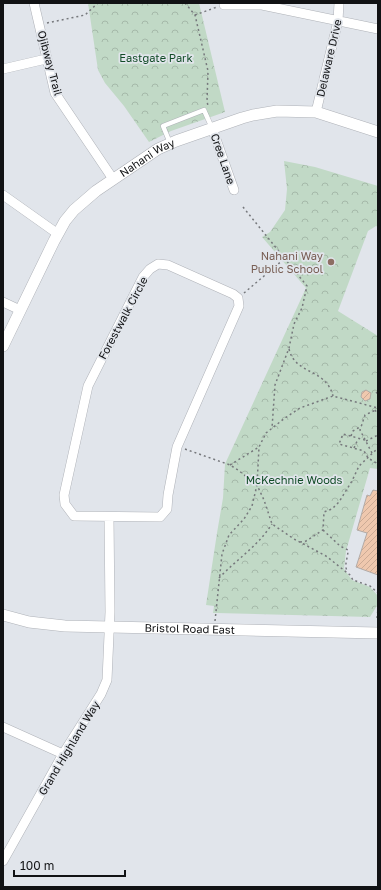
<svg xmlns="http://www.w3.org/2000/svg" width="381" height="890" font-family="'Golos Text',sans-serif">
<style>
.park{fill:url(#park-crowns)}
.building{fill:url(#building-hatch);stroke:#b2aba7}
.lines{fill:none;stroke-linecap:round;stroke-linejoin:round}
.service-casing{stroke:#afb2b8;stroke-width:5.5}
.minor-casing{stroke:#afb2b8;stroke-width:10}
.tertiary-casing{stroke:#afb2b8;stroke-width:12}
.path{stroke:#76787c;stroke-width:1.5;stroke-dasharray:2 3;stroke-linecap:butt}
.service{stroke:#fff;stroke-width:4.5}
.minor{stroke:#fff;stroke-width:9}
.tertiary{stroke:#fff;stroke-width:11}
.education-dot{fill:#8d6e63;stroke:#e1e5eb;stroke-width:1.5}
.labels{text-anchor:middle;stroke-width:3.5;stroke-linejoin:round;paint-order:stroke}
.park-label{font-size:11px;fill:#114c27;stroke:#e1e5eb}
.street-label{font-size:11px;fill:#111214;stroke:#e1e5eb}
.education-label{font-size:11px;fill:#785e54;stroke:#e1e5eb;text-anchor:end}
</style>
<defs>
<pattern id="park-crowns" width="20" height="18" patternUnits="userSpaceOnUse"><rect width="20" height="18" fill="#c1d9c6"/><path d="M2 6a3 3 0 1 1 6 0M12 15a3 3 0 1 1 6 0" fill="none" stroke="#a5b9a9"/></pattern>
<pattern id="building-hatch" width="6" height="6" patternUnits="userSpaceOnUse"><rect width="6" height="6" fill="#efc8ae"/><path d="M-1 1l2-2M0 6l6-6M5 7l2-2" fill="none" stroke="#ccab95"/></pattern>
</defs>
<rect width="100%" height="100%" fill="#e1e5eb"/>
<path class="park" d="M88,3h111l26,109 -54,19 -22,11 -25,-36 -19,-23 -7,-13z
M284,161l31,6 63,19v41l-2,-1 -8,5 -30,80 40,25v133l-8,-1 -24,83 -2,18 8,11 18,7 8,9v8l-8,13 -153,-4h-4l1,-7 -8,-1 11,-72 6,-35 2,-34 81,-176 -44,-51 8,-5 15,-22 2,-21z"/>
<path class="building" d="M366,390l5,3 -1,6 -5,2 -4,-4 1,-5z
M373,490l5,1v84l-22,-8 11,-34 -10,-3 10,-35 3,1z"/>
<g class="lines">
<g class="service-casing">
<path id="service" d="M170,143l-7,-17 41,-16 8,18"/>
</g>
<g class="minor-casing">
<path id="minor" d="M34,3l21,90 58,86
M224,5h38l116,24
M3,69l43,-10
M316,112l22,-91 1,-18
M212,128l22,62
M3,195l55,39
M158,264l10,1 65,29 5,4 1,8 -62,141 -9,48 -1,14 -7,8 -86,-1 -9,-12 -1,-9 24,-109 55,-109 7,-8z
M3,302l17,8
M3,727l60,27
M3,861l60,-107 38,-60 6,-14 3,-68 -1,-95"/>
</g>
<g class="tertiary-casing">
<g id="tertiary">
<path id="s1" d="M3,346l51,-105 11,-20 9,-11 22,-19 62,-42 18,-8 66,-23 11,-3 24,-4 39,1 62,20"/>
<path id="s2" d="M3,615l26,7 36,4 313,7"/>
</g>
</g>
<path class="path" d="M185,3l10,12 13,56 -1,30 1,5
M195,15l22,-8
M47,23l38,-8 13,-12
M243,207l64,79 -5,22 -8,16 -5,24 -14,37 -3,43
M244,293l40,-34
M289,349c6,26 37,19 44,47
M376,392l2,2
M375,410l3,5
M351,436l2,-5 7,-4
M365,440l-22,-6 -4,10 25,7 4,7 10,6
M366,441l12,-6
M354,448l4,-9
M185,449l45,16 8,5 19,15 7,15 8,24 22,15 32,17 24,19 3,5 17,6 8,7
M372,453l-12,-23 5,-15 13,-6
M230,465l29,-18
M323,530l17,16 8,4c0,8 -4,14 -1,21
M300,542l6,-1 17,-11 1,-18 8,-3 7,-7 13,-21 7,-15 19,-18
M219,578c18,-19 39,-32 53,-54
M377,618l1,-9
M215,621l7,-67 7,-19 15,-16 8,-13 5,-21 2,-38 7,-14 19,-15 15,-10 33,-12 45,12"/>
<use href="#service" class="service"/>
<use href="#minor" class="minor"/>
<use href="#tertiary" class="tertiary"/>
</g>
<circle class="education-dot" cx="331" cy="262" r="4"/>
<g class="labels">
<g class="park-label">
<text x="156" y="62">Eastgate Park</text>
<text x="294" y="484">McKechnie Woods</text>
</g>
<g class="street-label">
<text transform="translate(329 58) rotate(-77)" y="4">Delaware Drive</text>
<text transform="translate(50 63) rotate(75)" y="4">Ojibway Trail</text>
<text dy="4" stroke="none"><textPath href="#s1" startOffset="244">Nahani Way</textPath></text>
<text transform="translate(223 159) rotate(71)" y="4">Cree Lane</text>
<text transform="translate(123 318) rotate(-62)" y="4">Forestwalk Circle</text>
<text dy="4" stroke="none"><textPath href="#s2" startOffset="188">Bristol Road East</textPath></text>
<text transform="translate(69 748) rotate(-59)" y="4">Grand Highland Way</text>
</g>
<g class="education-label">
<text x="323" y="260">Nahani Way<tspan x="323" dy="13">Public School</tspan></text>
</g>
</g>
<rect width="381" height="890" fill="none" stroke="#111214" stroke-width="8"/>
<path d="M14 870v6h111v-6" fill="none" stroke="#111214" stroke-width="2"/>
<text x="20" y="870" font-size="12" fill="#111214" stroke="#e1e5eb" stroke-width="3" paint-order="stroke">100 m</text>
</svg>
